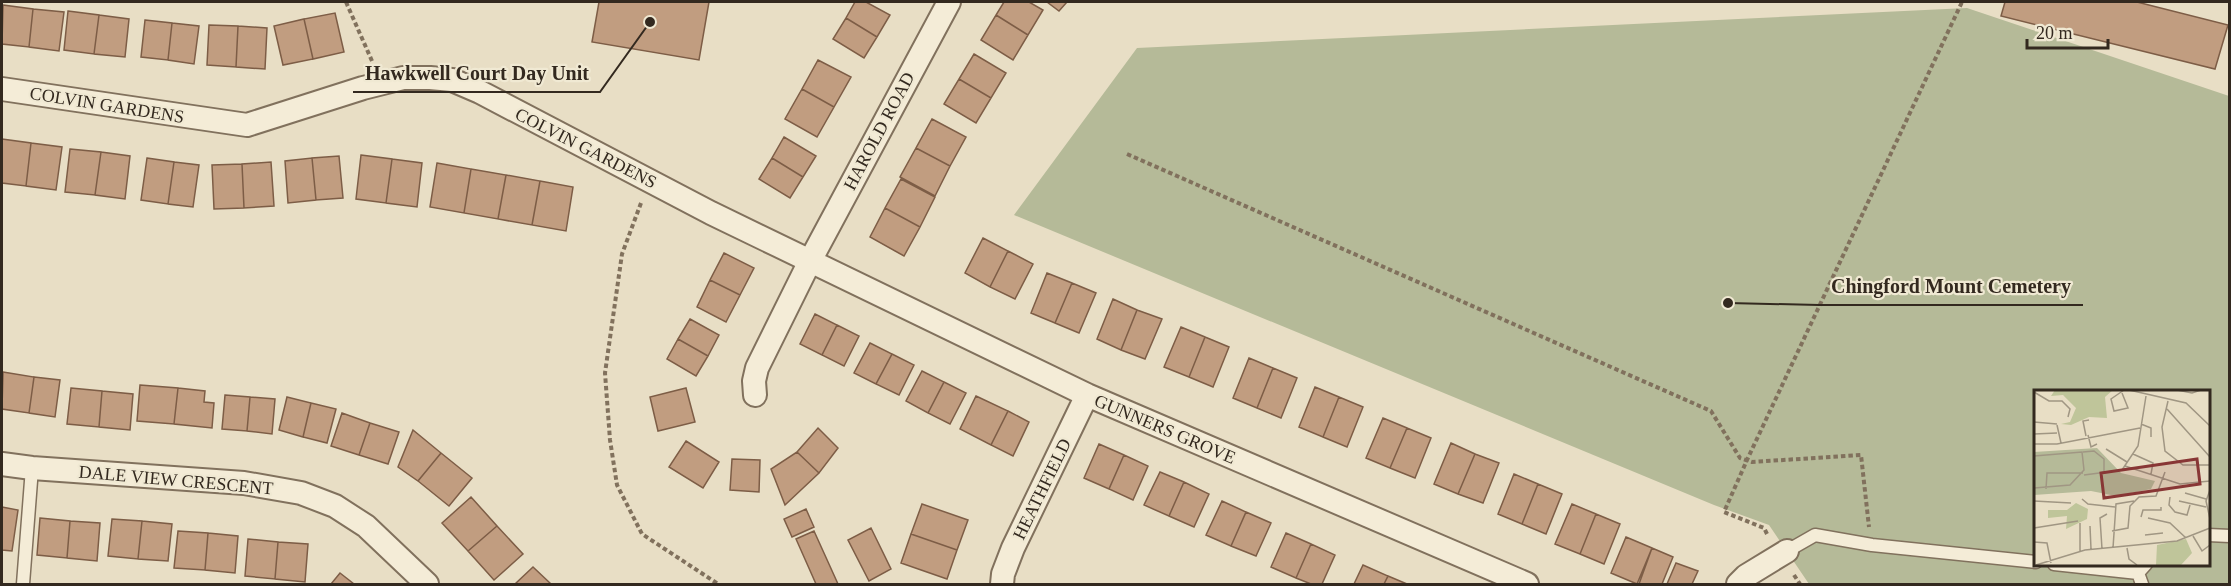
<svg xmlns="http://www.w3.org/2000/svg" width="2231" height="586" font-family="Georgia,serif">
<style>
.cemetery{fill:#b5ba98;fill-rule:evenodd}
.building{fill:#c19d80;stroke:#7d5d46;stroke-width:1.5}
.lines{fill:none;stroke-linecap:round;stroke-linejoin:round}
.lane-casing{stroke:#81715d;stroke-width:15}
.street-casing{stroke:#81715d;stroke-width:26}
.path{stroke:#81715d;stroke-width:4;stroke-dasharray:4.5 3;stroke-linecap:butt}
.lane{stroke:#f4ecd7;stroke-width:12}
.street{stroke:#f4ecd7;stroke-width:22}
.labels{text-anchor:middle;stroke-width:4.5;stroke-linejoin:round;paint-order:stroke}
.street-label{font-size:18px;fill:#33291f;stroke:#f0e9d3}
.inset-road{fill:none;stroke:#a09683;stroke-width:1.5}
.view{fill:#883635;fill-opacity:0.15;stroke:#883635;stroke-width:3}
.inset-edge{fill:none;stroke:#33291f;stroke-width:3}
.leader{fill:none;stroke:#33291f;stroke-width:2}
.callout-dot{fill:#33291f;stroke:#f0e9d3;stroke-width:2}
.callout-label{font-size:20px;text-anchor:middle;font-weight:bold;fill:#33291f;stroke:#f0e9d3;stroke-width:4.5;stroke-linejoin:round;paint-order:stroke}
</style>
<rect width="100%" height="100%" fill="#e8dec5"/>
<path class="cemetery" d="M1967,8l262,88v488h-420l-40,-59 -55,-20 -700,-290 123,-167zM2036,391h172v173h-172z"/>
<path class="building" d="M599,2h110l-10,58 -107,-18z
M855,2h11l24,13 -13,22 -31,-19z
M1004,2h25l14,8 -15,25 -32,-20z
M1047,2h20l-8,9z
M2005,2h132l91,23 -13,44 -214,-53z
M3,5l30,4 -4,38 -27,-3z
M33,9l31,3 -5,39 -30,-4z
M68,11l31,4 -5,39 -30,-4z
M335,13l9,39 -31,7 -9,-40z
M99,15l30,4 -4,38 -31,-3z
M996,15l32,20 -15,25 -32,-20z
M846,18l31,19 -13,21 -31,-19z
M304,19l9,40 -30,6 -9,-39z
M145,20l27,3 -4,37 -27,-3z
M172,23l27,3 -5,38 -26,-4z
M209,25l29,1 -2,41 -29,-2z
M238,26l29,2 -2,41 -29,-2z
M974,54l32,19 -15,25 -32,-19z
M818,60l33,17 -17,30 -32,-18z
M959,79l32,19 -15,25 -32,-19z
M802,89l32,18 -17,30 -32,-18z
M932,119l34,18 -16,29 -34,-18z
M784,137l32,19 -13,21 -31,-19z
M2,139l29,4 -5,43 -24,-3z
M31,143l31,4 -6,43 -30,-4z
M916,148l34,18 -15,30 -35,-19z
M70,149l31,3 -6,43 -30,-3z
M101,152l29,4 -5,43 -30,-4z
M361,155l31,4 -6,44 -30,-4z
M339,156l4,42 -27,2 -4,-42z
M147,158l27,4 -6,42 -27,-4z
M312,158l4,42 -28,3 -3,-42z
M772,158l31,19 -13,21 -31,-19z
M392,159l30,4 -5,44 -31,-4z
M174,162l25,3 -6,42 -25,-3z
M271,162l3,44 -30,2 -2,-44z
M437,163l34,6 -7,44 -34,-6z
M242,164l2,44 -30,1 -2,-44z
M471,169l35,6 -8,44 -34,-6z
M506,175l34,6 -8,44 -34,-6z
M901,179l34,18 -15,30 -35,-19z
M540,181l33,6 -7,44 -34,-6z
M885,208l35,19 -16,29 -34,-19z
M983,238l25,13 -18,36 -25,-14z
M1008,251l25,13 -18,35 -25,-12z
M724,253l30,15 -14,27 -30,-15z
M1047,273l25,10 -17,40 -24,-10z
M710,280l30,15 -14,27 -29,-15z
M1072,283l24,10 -17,40 -24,-10z
M1113,299l24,11 -16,40 -24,-11z
M1137,310l25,9 -17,40 -24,-9z
M815,314l22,11 -15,30 -22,-11z
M690,319l29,16 -11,21 -30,-17z
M837,325l22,11 -15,30 -22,-11z
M1181,327l24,10 -16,40 -25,-10z
M1205,337l24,10 -16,40 -24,-10z
M678,339l30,17 -12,20 -29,-17z
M870,343l22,11 -16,30 -22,-11z
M892,354l22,11 -15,30 -23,-11z
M1249,358l24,10 -16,40 -24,-10z
M1273,368l24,10 -16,40 -24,-10z
M922,371l22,11 -16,31 -22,-12z
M3,372l31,5 -5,36 -27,-4z
M34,377l26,3 -5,37 -26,-4z
M944,382l22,11 -16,31 -22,-11z
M140,385l38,3 -4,36 -37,-3z
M1315,387l24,10 -16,40 -24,-10z
M71,388l31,3 -3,36 -32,-3z
M178,388l27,3 -1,11 10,1 -2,25 -38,-4z
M686,388l9,34 -37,9 -8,-34z
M102,391l31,3 -3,36 -31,-3z
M225,395l25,2 -3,34 -25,-2z
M976,396l32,15 -17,34 -31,-16z
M250,397l25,2 -3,35 -25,-3z
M287,397l24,6 -8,34 -24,-7z
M1339,397l24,10 -16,40 -24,-10z
M311,403l25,6 -9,34 -24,-6z
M1008,411l21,11 -16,34 -22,-11z
M342,413l28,10 -11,32 -28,-9z
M1383,418l24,10 -17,40 -24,-10z
M370,423l29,9 -11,32 -29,-9z
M818,428l20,20 -19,25 -22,-21z
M1407,428l24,10 -16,40 -25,-10z
M413,430l28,23 -23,28 -20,-14z
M686,441l33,21 -16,26 -34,-21z
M1451,443l24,11 -17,40 -24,-10z
M1099,444l25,11 -15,34 -25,-11z
M797,452l22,21 -34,32 -14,-36z
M441,453l31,25 -23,28 -31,-25z
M1475,454l24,9 -16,40 -25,-9z
M1124,455l24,11 -15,34 -24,-11z
M732,459l28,1 -1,32 -29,-2z
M1160,472l24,10 -15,34 -25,-11z
M1514,474l24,10 -16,40 -24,-10z
M1184,482l25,12 -15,33 -25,-11z
M1538,484l24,10 -16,40 -24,-10z
M471,497l26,29 -29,25 -26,-28z
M1222,501l24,11 -15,34 -25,-11z
M922,504l46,16 -11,30 -46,-16z
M1572,504l24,10 -16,40 -25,-10z
M2,507l16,3 -6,41 -10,-1z
M806,509l8,18 -22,10 -8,-18z
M1246,512l25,11 -15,33 -25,-10z
M1596,514l24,10 -16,40 -24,-10z
M40,518l30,3 -3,37 -30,-3z
M112,519l30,2 -4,38 -30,-3z
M70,521l30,2 -3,38 -30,-3z
M142,521l30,3 -4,37 -30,-2z
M497,526l26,28 -29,26 -26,-29z
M871,528l20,41 -22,12 -21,-41z
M178,531l30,2 -3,37 -31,-2z
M814,531l24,53h-22l-20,-45z
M208,533l30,3 -3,37 -30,-3z
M1286,533l25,11 -15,34 -25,-11z
M911,534l46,16 -10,29 -46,-16z
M1626,537l26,11 -15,36 -26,-11z
M248,539l30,3 -3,37 -30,-3z
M278,542l30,2 -3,38 -30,-3z
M1311,544l24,11 -13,29h-11l-15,-6z
M1652,548l21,9 -11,27h-23z
M1676,563l22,8 -6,13h-25z
M1363,565l25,11 -4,8h-30z
M533,567l18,17h-36z
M340,573l14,11h-23z
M1388,576l19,8h-23z"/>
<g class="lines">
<g class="lane-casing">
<path id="lane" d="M2208,535l22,1
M1787,551l28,-16 57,10 164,17
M2054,564l84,9 4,11
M2138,573l8,-9
M23,584l9,-116"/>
</g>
<g class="street-casing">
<path id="street" d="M2,89l245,36 116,-37 40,-10h27l22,2 28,12 231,121 376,182 440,189
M755,395l-1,-14 3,-13 53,-107 139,-259
M2,464l30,4 212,15 57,10 34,13 31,20 61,58
M1002,584l1,-10 10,-26 74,-153
M1738,584l8,-8 41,-25"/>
</g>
<path class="path" d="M346,2l26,59
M1127,154l584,257 29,47 12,4 109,-7 8,72
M641,203l-19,51 -17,119 5,67 7,45 25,49 76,50
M1767,534l-3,-6 -40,-16 23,-52 215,-458
M1794,575l6,9"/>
<use href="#lane" class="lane"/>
<use href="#street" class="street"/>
</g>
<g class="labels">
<g class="street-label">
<text transform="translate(107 105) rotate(9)" y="6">COLVIN GARDENS</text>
<text transform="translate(879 131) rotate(-62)" y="6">HAROLD ROAD</text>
<text transform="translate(586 148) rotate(27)" y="6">COLVIN GARDENS</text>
<text transform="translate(1165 429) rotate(23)" y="6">GUNNERS GROVE</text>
<text transform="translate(176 480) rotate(5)" y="6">DALE VIEW CRESCENT</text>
<text transform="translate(1042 489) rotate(-64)" y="6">HEATHFIELD</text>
</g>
</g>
<g transform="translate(2034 390)">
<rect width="176" height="176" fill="#e8dec5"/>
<path d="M21,0h58l-8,7 2,21 -18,-1 -18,8 -10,-1 9,-2 6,-14 -13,-13 -12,1zM42,113l12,6 -1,10 -21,10 1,-13 -19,2v-8h19zM152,149l6,14 -11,12h-25l1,-20z" fill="#bfc59a"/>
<path d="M63,58l24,25 34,8 -4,8 -35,7 -25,-5 -57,4v-43z" fill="#b5ba98"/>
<path class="inset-road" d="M95,0l57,13 24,23M143,0l15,3 9,-3M0,2l15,9h13l8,8 -2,8M88,3l6,15 -14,3 -3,-12 13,-9M134,11l-6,26 3,24 18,14h27M133,19l43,48M0,32l23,2M107,34l10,4v9M23,35l4,18M0,44l23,-1M54,45l3,12 6,-3M52,46l-3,-15 6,-1M0,54h23l83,-16M72,59l21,13M49,62l11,-1 10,8v12M99,64l20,9 -2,11M0,66l48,-4 2,18 -14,15 -36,3M91,76l55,18 30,-3M50,85l38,-5 16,-24 8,-50M12,99l1,-16h36M176,100l-4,11 4,18M151,103l21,6M136,107l-1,8 6,7 12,3 3,-10M48,109l6,5 27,3M0,111l37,2M145,111l27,6M107,127l2,-7h18v-3M114,128l22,5 16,15M46,133v28M56,136l1,23M0,138l44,-7M78,141l16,-3 2,-22 9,-9 17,-1 9,-24M111,145l18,-2M159,146l9,15 8,-6M0,152l13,1 4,20M79,158l3,-44 18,-3M93,158l2,11 8,6M68,159l-2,-31 7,-4M2,175l49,-15 92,-9 33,-13"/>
<path class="view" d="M163,69l3,25 -96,14 -3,-25z"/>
<rect width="176" height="176" class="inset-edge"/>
</g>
<path class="leader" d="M650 22L600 92H353M1728 303L1819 305H2083"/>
<g class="callout-dot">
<circle cx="650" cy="22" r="6"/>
<circle cx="1728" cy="303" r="6"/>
</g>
<g class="callout-label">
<text x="477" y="80">Hawkwell Court Day Unit</text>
<text x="1951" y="293">Chingford Mount Cemetery</text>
</g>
<rect width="2231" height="586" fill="none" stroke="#33291f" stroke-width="6"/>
<path d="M2027 39v9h81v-9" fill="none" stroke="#33291f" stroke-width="3"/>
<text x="2036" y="39" font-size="18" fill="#33291f" stroke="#f0e9d3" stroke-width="4.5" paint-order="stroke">20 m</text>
</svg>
